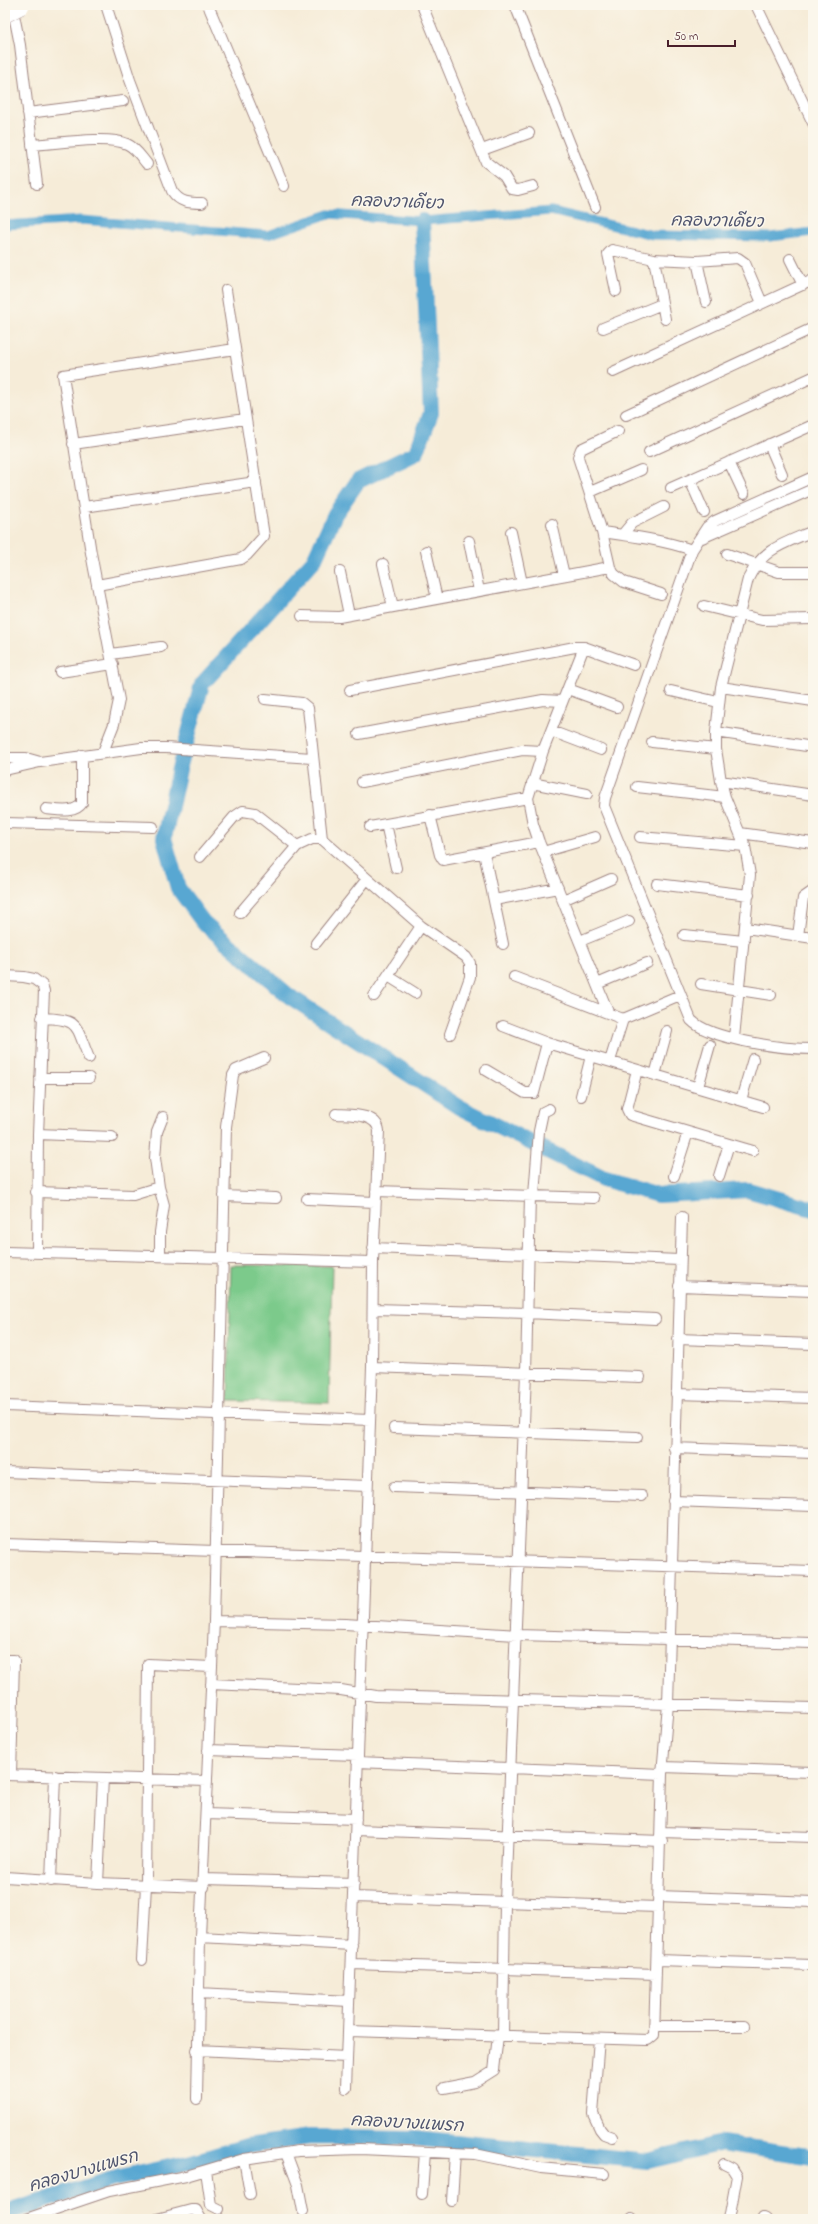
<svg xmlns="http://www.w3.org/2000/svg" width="818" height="2224" font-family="'Indie Flower','Playpen Sans Thai',sans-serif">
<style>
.green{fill:#7bca8b;stroke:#62745b}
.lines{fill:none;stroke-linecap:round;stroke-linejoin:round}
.canal{stroke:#58a7d2;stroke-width:9}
.river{stroke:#58a7d2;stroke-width:16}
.street-casing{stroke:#a08682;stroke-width:12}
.street{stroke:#fff;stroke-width:10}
.highway-bridge-casing{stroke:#a08682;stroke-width:20;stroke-linecap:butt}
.highway-bridge{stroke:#fff;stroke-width:19}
.labels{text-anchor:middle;stroke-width:3;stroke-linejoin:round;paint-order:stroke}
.water-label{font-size:17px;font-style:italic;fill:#50556e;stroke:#fbf7ec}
</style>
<rect width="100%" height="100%" fill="#fbf7ec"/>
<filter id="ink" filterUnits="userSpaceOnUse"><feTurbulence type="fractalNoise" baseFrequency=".025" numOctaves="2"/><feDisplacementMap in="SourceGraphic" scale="8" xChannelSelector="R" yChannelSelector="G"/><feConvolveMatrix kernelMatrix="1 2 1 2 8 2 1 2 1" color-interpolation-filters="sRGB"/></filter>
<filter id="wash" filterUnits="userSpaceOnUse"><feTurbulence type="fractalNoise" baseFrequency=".012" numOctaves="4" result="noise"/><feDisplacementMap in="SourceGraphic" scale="16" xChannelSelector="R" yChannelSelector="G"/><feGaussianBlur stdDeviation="0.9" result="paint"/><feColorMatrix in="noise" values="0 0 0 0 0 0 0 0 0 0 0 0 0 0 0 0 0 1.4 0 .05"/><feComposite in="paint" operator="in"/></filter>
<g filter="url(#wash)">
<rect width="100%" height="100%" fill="#f6ecd8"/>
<path class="green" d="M231,1265l101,1 -3,137 -101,-2z"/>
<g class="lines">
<path class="canal" d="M5,225l76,-5 187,15 61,-21 93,7 129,-10 102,24 117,2 43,-5"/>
<path class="river" d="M422,221l9,192 -15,40 -58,28 -23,33 -21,46 -112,124 -23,85 -15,69 14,50 25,34 86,74 170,111 145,72 54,16 90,-5 65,19
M5,2213l105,-33 83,-18 54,-16 63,-9 104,1 234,23 74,-18 91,14"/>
</g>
</g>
<g filter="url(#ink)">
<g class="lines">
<g class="street-casing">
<path id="street" d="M12,5l8,40 17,139
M106,5l24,75 42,111c8,12 17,12 30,12
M208,5l76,181
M422,5l64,157 18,14 8,13 6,1 15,-4
M515,5l80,202
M756,5l57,118
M28,113l95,-12
M32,145c23,-1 75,-10 95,-1 9,4 14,13 20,20
M482,150l47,-17
M654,259l11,60
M790,259l13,26
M697,261l9,41
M616,291l-8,-37 4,-4 42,9 43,2 41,-3 7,5 17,40
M603,328l59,-24
M613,372l200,-92
M626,415l187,-87
M618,431l-37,18 -3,8 24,75 8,35 4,7 10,8 37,12
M73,444l172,-25
M769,444l13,30
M649,452l164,-75
M729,462l15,32
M813,477l-98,44 -8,6 -15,23 -87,248 -1,8 87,214c19,20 94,29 122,29
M690,480l14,32
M671,488l142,-63
M590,492l51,-22
M84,507l172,-25
M552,524l12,51
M511,532l11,51
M602,532c30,4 61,8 90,18
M622,535l10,-12 32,-16
M702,538l111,-49
M469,541l10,50
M426,551l11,48
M727,554l52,18h34
M383,564l10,43
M340,572l9,43
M97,585l144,-26 6,-4 17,-19 -38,-246
M704,606l58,14 51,-1
M302,616l37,1 271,-50
M584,647l-41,104 -15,47 5,26 6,18 69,170
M111,654l50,-7
M60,672l53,-8
M721,687l92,14
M568,689l49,18
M350,690l225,-43h9l50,18
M671,691l47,11
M265,699l37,4 6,5 14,131 99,87 45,31 4,6v14l-20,57
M551,731l50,19
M716,732l97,15
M359,734l184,-34 19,1
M652,742l64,7
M103,752l11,-28 5,-24 -28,-147 -28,-178 172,-26
M5,758h21l14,4
M5,770l35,-8 101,-14h25l146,10
M721,781l92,14
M362,782l160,-32 21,1
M532,783l55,11
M637,787l88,10
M46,809c11,1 29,5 36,-6v-48
M430,815l10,40 3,5 96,-18
M5,823l148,4
M386,824l10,44
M370,827l158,-29
M740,833l73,10
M640,837l105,9
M543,852l52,-15
M484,853l19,91
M200,857l34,-40 9,-6 12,2 42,33
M657,884l92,11
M494,900l64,-12
M563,900l48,-21
M240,913l57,-67 15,-7h10
M746,928l67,10
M684,935l60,6
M798,936l5,-38 10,-7
M580,941l49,-20
M316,943l51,-64
M5,976l19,1 10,2 8,6 2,6 -6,143 -1,119
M388,976l27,17
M514,977l109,42
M597,984l50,-21
M701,984l70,11
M374,996l47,-70
M42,1018c39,1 33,7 47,40
M503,1026l44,17 216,64
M734,1038l16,-163 -5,-29 -20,-49 -4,-16 -5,-32v-17l5,-45 27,-108c15,-31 35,-35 65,-48
M610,1061l13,-42 57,-24
M486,1070l39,23h9l13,-50
M637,1070l-10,39 3,6 123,36
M655,1075l12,-44
M40,1078h49
M698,1087l12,-42
M581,1096l10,-40
M741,1100l12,-41
M336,1114c14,1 41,-1 43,17l-6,131 -1,105 -26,721
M38,1134l74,3
M674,1176l14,-44
M719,1176l10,-32
M376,1191l218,7
M36,1192l97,3 26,-8
M534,1195l5,-64 4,-19 6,-3
M224,1196l52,2
M307,1199l68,3
M373,1248l307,12
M5,1252l368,10
M160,1256v-24l4,-27 -5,-18 -4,-29 2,-26 6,-15
M679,1286l134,5
M374,1309l153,4 128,6
M678,1339l135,5
M372,1367l268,10
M676,1394l137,4
M5,1406l365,14
M394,1428l243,9
M674,1448l139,5
M5,1472l362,14
M394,1487l248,9
M673,1501l140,5
M5,1544l808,27
M214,1621l131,3 172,11 296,8
M5,1660h9l-3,115
M211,1684l130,6 35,6 437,12
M208,1750l149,5
M357,1762l305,12
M663,1767l150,5
M5,1775l202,6
M206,1814l150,5
M356,1830l306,11
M662,1832l151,5
M5,1877l93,6 106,4
M204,1879l150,4
M51,1881l4,-105
M98,1883l5,-105
M659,1896l154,6
M354,1897l304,10
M200,1937l152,8
M142,1960l4,-75 2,-221 63,3
M657,1960l156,5
M352,1964l304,10
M199,1993l150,8
M655,2026h89
M349,2031l299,9 6,-5 8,-261 6,-70 14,-487
M503,2036l2,-134 21,-529 4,-178
M599,2039l-6,75 7,15 4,5 8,3
M197,2050l150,7
M444,2088l31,-6 19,-12 4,-34
M197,2099l3,-162 14,-316 12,-494 7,-52 3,-5 28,-12
M286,2153l12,32 5,26
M244,2159l6,35
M724,2164l8,4 5,8 -8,43
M206,2171l5,34 8,4
M422,2194l3,-42
M452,2201l3,-48
M763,2218l2,1
M26,2219l83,-28 77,-15 58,-17 54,-8 62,-2 115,5 66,14 63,6
M157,2219l34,-9h5l5,9
M632,2219v-1"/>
</g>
<use href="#street" class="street"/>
<g class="highway-bridge-casing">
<path id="highway-bridge" d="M5,13l15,-8"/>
</g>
<use href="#highway-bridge" class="highway-bridge"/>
</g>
</g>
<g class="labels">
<g class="water-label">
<text transform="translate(397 201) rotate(2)" y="6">คลองวาเดียว</text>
<text transform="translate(717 220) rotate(1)" y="6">คลองวาเดียว</text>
<text transform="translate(407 2122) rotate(3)" y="6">คลองบางแพรก</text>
<text transform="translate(83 2170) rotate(-16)" y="6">คลองบางแพรก</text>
</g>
</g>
<rect width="818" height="2224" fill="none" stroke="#fbf7ec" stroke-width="20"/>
<path d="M668 40v6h67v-6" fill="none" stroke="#4a1f2b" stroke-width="2"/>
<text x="674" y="40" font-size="12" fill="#4a1f2b" stroke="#fbf7ec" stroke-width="3" paint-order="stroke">50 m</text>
</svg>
